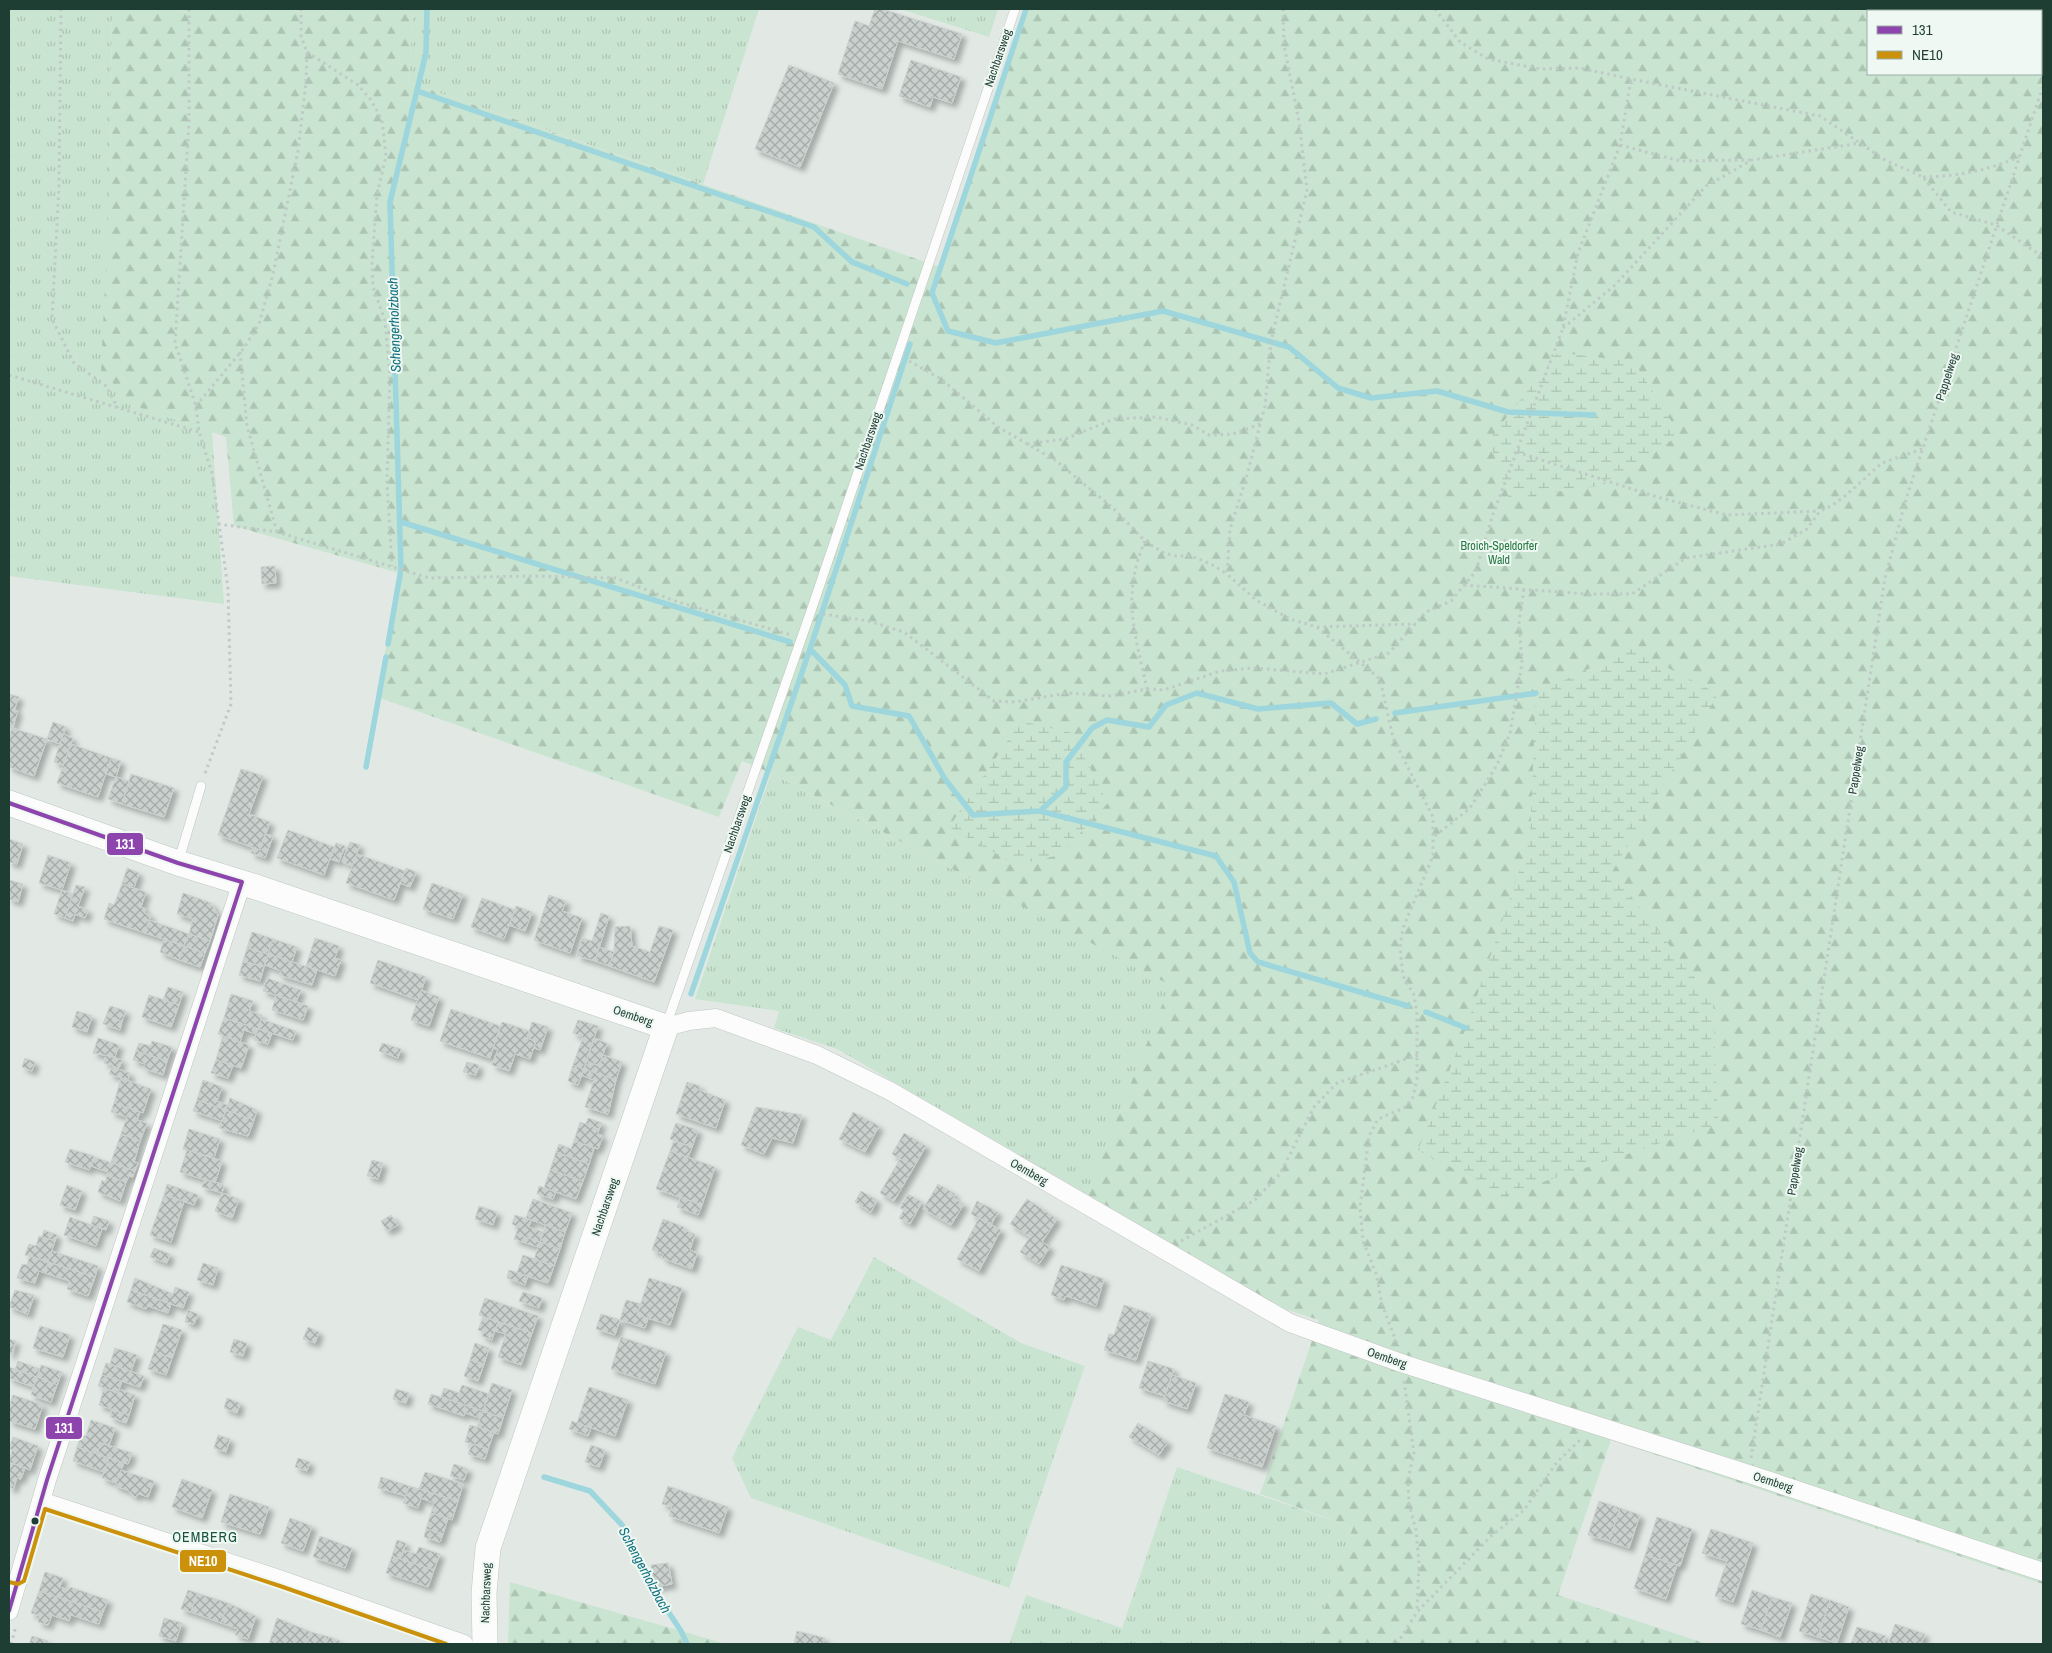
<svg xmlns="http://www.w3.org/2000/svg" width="2052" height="1653" font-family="'Archivo Narrow',sans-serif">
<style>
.grass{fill:url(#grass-tufts)}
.forest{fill:url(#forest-firs);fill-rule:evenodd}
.wetland{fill:url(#wetland-marsh)}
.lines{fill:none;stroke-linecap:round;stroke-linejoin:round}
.stream{stroke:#9dd6dc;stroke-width:5.5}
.building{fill:url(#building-cross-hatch);stroke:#cbd2ce;filter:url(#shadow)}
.lane-casing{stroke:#bfc6c2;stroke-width:10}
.street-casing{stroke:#bfc6c2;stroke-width:19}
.secondary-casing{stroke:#bdc7c2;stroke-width:26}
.path{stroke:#bfcac6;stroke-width:3;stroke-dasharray:2.5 4;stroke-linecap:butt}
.lane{stroke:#fbfcfb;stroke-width:9}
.street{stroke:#fbfcfb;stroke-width:18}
.secondary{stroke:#fbfcfb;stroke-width:25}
.bus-1-casing{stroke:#eff8f3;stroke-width:8}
.bus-2-casing{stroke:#eff8f3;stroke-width:8}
.bus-1{stroke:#8e44ad;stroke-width:4}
.bus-2{stroke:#cc910a;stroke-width:4}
.bus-dot{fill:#1e3e34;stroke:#eff8f3;stroke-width:2}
.labels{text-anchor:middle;stroke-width:4;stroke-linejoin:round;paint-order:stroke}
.street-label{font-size:12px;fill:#1e3e34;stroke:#eff8f3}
.park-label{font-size:12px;fill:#247941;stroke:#eff8f3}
.water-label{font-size:14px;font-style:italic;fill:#127280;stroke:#eff8f3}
.neighbourhood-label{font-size:14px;letter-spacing:1px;fill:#185241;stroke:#eff8f3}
.line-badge{stroke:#eff8f3;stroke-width:2}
.badge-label{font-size:14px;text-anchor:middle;font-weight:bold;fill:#fff}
</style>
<defs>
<pattern id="grass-tufts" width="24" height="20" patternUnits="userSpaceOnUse" patternTransform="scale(1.25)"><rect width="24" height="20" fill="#c9e4d0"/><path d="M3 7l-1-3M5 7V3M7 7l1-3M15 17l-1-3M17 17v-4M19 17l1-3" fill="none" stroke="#acc5b3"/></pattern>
<pattern id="forest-firs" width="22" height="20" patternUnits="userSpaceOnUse" patternTransform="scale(1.25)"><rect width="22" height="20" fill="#c9e4d0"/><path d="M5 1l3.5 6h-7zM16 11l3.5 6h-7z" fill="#acc5b3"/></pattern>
<pattern id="wetland-marsh" width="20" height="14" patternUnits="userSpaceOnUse" patternTransform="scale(1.25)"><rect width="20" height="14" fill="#c9e4d0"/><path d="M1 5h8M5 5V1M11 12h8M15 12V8" fill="none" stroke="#acc5b3"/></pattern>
<pattern id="building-cross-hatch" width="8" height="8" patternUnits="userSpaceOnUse" patternTransform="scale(1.25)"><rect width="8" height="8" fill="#c9d0cd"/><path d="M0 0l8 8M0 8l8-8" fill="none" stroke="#a3aaa7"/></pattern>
<filter id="shadow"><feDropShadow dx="4.5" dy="4.5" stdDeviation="2.5" flood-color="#0004"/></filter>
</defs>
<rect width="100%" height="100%" fill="#e2e9e5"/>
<path class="grass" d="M9,9h103l-2,171 22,225 80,27 12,172 -215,-28z
M291,9h41l-15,9z
M414,9h345l-56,175 -295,-102z
M900,9h98l-9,28z
M771,773l400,212 -84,209 -250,-145 -63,-21 5,-17 -84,-12z
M874,1257l147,86 64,23 -76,222 -258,-90 -19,-40 66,-131 33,13z
M1177,1467l176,60 -41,117h-303l17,-49 96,33z"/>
<path class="forest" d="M112,9h179l26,9 15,-9h82l-6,73 532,185 86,-258h1017v1575l-432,-144 -53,155 149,49h-395l41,-117 -93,-33 59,-174 -37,-12 -195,-114 83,-209 -342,-182 -57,-30 -29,-12 -23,56 -342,-120 22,-124 -165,-47 -8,-89 -94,-32 -31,-35 9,-190zM1868,11h173v63h-173z
M510,1582l216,62h-218z"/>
<path class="wetland" d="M1558,352l76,10 46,73 -81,51 -90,12 -20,-58z
M1632,649l86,45 -106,178 101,129 5,123 -214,71 -86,-45 48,-122 64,-189 6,-146z
M1021,721l51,12 36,70 -48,52 -44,10 -67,-38z"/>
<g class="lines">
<path class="stream" d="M1026,9l-94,284 16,38 48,12 167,-32 126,36 49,41 33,10 66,-7 71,21 86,3
M417,91l397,136 38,35 55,22
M401,522l389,120
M388,644l13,-75 -11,-367 36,-149 1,-44
M810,649l35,36 7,21 57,10 36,63 28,36 67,-4 176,45 18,26 16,71 8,9 150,44
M1395,713l141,-20
M366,767l20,-110
M1040,811l26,-24v-25l26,-34 15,-8 42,7 17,-22 31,-12 61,16 73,-6 26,21 19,-5
M691,994l119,-345 100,-305
M1426,1012l40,16
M544,1477l46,14 32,34 24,53 35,53 6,13"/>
</g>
<path class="building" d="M875,9h7l80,25 -8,25 -56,-18 -16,48 -44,-15 17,-53 14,5z
M911,60l50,17 -9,26 -19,-6 -3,10 -31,-11z
M789,65l45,18 -34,84 -45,-18z
M275,566l1,17 -14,1 -1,-17z
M10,694l9,3 -5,13 4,1 -6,17 -3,-1z
M53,722l13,5 -6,17 -13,-5z
M12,728l35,11 -13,37 -25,-9v-30z
M63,734l10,4 -10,27 -9,-3z
M71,744l40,14 -13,39 -41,-14z
M111,758l10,3 -5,16 -10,-3z
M241,769l22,7 -14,38 21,8 -10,28 -42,-15z
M131,774l43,14 -10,29 -42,-13z
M116,777l13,4 -7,23 -14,-5z
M288,830l46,17 -10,28 -47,-17z
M265,834l8,2 -8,22 -14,-5 2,-6 7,3z
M9,839l14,5 -6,20 -8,-2z
M350,842l10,3 -8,21 -10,-4z
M336,843l9,3 -6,16 -9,-3z
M357,854l48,17 -11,29 -48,-17z
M48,855l23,8 -9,27 -23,-7z
M127,868l12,5 -5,15 -12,-4z
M406,868l10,4 -6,15 -10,-4z
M9,880l14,4 -5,18 -9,-3z
M432,883l31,11 -10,25 -30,-10z
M122,884l24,8 -5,15 5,2 -2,4 7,2 -6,18 -41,-14 5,-16 5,2z
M76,885l9,2 -7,19 10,4 -3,8 -10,-4 -2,7 -8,-3z
M62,890l11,4 -8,24 -11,-4z
M183,893l28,10 7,12 -8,26 -21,-7 4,-15 -16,-5z
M549,895l17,6 -4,10 20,7 -12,35 -36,-13z
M482,898l33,12 -11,29 -33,-12z
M516,906l16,6 -7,19 -16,-6z
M601,913l8,3 -14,45 -18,-5 5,-18 10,3z
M149,920l40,14 -5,12 -39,-13z
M630,926l2,20 18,6 9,-26 14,4 -19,52 -45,-16 5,-14 1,-25z
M252,932l21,7 -5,15 -21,-6z
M189,934l21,7 -5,12 -21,-7z
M315,938l24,8 -4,12 6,2 -6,16 -29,-10z
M164,939l20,7 -5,14 -19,-8z
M273,939l24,8 -5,15 -24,-8z
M184,946l21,7 -5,14 -21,-7z
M599,947l15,5 -5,14 -14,-5z
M247,948l21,6 -4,13 -21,-6z
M268,954l49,16 -5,15 -33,-10 2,-4 -16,-6z
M378,960l48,17 -8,23 -48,-17z
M243,961l21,6 -4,14 -21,-6z
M267,978l34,12 -5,12 -33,-11z
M168,987l15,5 -4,13 -16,-5z
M421,990l18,7 -10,29 -18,-6z
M231,994l22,7 -4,10 13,4 -4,14 -34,-11z
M149,995l30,10 -8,22 -29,-10z
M276,995l32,11 -5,14 -31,-10z
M110,1006l16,5 -4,10 -16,-5z
M451,1009l49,17 -10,32 -50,-17z
M77,1011l15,5 -5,16 -15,-5z
M106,1016l16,5 -2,9 -17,-6z
M224,1018l34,11 -2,5 -12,-4 -4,12 -22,-8z
M261,1019l35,12 -3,9 -35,-11z
M578,1020l20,6 -14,43 -11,-4 10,-28 -10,-4z
M502,1022l27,9 -2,7 9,3 -6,18 -15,-5 -6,17 -17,-6 6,-15 -5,-2z
M532,1022l16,5 -8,23 -6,-2 2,-7 -9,-3z
M258,1029l14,4 -4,11 -14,-4z
M223,1036l26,9 -8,23 -25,-8z
M98,1038l21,7 -4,12 -22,-4z
M594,1038l13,5 -8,23 -13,-5z
M152,1041l20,6 -5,14 -31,-10 3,-8 12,3z
M382,1043l19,6 -3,9 -19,-7z
M136,1051l31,10 -4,14 -20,-7 2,-4 -12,-4z
M106,1055l16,5 -3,8 -15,-5z
M603,1055l19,7 -6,18 -32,-11 2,-8 13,5z
M25,1058l10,4 -3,9 -10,-4z
M216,1060l17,5 -5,13 -17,-5z
M467,1062l12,3 -3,10 -13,-3z
M573,1065l11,4 -6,16 -10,-4z
M112,1067l18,6 -2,7 -19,-6z
M584,1069l32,11 -8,34 -23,-7 9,-27 -13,-5z
M121,1078l30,11 -8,24 -29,-10z
M203,1080l19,7 -5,14 10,4 -1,5 -29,-10z
M687,1082l13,4 -1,4 26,10 -9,28 -40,-14z
M230,1098l27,12 -3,10 -28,-10z
M197,1100l29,10 -4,11 -29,-10z
M114,1103l26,9 -3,8 10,3 -7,18 -19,-7 6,-17 -16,-5z
M756,1107l46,8 -9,28 -21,-5 -8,16 -23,-9z
M226,1110l28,10 -6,16 -29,-8z
M853,1112l26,14 -14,26 -26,-13z
M588,1118l14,5 -3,6 -13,-5z
M580,1122l19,7 -1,5 5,2 -5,13 -24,-8z
M676,1123l22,7 -6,17 -22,-8z
M189,1129l31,10 -6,19 -31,-9z
M904,1133l22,13 -12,21 -22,-13z
M121,1134l19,7 -6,21 4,1 -3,8 -24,-9z
M574,1141l20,7 -5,16 -33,-12 3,-8 12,5z
M674,1141l18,6 -4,10 -18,-6z
M70,1149l24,7 -5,14 -24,-8z
M187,1150l35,11 -7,22 -35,-11z
M670,1151l45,16 -13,38 -46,-16z
M556,1152l33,12 -6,17 -33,-11z
M94,1157l41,14 -2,6 -4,-1 -3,6 -19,-6 1,-4 -17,-6z
M900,1159l14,8 -20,34 -14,-8z
M372,1160l11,3 -5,16 -11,-3z
M550,1170l33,11 -7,18 -32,-11z
M107,1176l19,6 -6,19 -22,-9 4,-12 3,2z
M205,1179l19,6 -2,8 -20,-6z
M167,1184l31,11 -4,10 -30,-10z
M938,1184l17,10 -2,4 11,6 -13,21 -28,-16z
M67,1185l15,6 -7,19 -15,-5z
M539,1186l17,6 -3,7 -16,-5z
M861,1191l16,9 -6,12 -16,-10z
M222,1193l17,6 -7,19 -17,-7z
M908,1194l14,8 -12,22 -11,-6 5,-8 -4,-2z
M164,1195l20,6 -13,41 -21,-7z
M681,1197l21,8 -4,10 -21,-8z
M533,1199l39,14 -7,19 -39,-14z
M1027,1199l30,20 -15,23 8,5 -11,17 -19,-12 10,-15 -20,-13z
M977,1201l21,11 -7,13 -20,-11z
M479,1206l18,6 -4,13 -18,-6z
M391,1215l7,10 -11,6 -6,-10z
M515,1215l16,5 -2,7 14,5 -3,10 -24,-8 2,-7 -6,-3z
M94,1216l15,5 -3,9 -15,-5z
M70,1217l32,12 -6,17 -32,-11z
M979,1218l22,12 -22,41 -22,-12z
M663,1219l21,8 -1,3 12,4 -5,16 7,3 -5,16 -30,-11 1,-4 -11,-4z
M546,1225l19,7 -5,17 -20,-7z
M44,1230l13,5 -2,6 -13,-4z
M516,1234l24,8 -2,5 -24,-8z
M39,1236l16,5 -7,21 -23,-7 4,-11 7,2z
M540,1242l20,7 -6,17 -20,-7z
M154,1248l16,6 -3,9 -17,-6z
M52,1251l46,15 -3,11 -47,-15z
M523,1255l31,11 -6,17 -31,-10z
M30,1256l18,6 -3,11 -6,-2 -4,12 -18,-5 5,-14 5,1z
M48,1262l47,15 -7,19 -21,-7 3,-8 -25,-8z
M203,1263l15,5 -5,17 -16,-5z
M1061,1265l43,14 -8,27 -30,-10 -2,4 -13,-5z
M509,1270l19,6 -3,9 -18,-7z
M135,1278l38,16 2,-7 14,5 -6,16 -52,-18z
M649,1278l33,10 -12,37 -33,-10z
M15,1290l19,5 -6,19 -19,-7z
M131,1290l40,14 -3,9 -20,-7 -2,3 -19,-7z
M523,1292l19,6 -3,10 -20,-7z
M485,1298l53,18 -6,17 -53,-18z
M626,1300l15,4 -4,11 11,3 -3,10 -25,-8z
M1124,1305l27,9 -15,46 -32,-10 5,-16 5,1z
M188,1310l10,4 -4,10 -9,-2z
M601,1314l19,6 -5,15 -19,-6z
M483,1317l15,5 -6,18 -10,-4 2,-4 -6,-2z
M498,1322l34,11 -11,32 -23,-8 8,-23 -11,-3z
M163,1324l19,6 -10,28 -18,-6z
M40,1326l30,9 -7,22 -30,-9z
M308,1327l11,5 -4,11 -12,-4z
M621,1337l45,15 -11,32 -44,-15z
M9,1339l7,2 -5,14 -2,-1z
M234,1339l13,4 -4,13 -13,-4z
M475,1343l14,5 -5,16 -14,-4z
M115,1348l22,7 -6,16 -21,-7z
M154,1352l18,6 -6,17 -18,-6z
M470,1360l14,4 -6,17 -14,-5z
M18,1361l22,8 -3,8 -22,-7z
M1148,1361l26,8 -9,27 -26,-8z
M106,1363l38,13 -4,11 -38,-12z
M41,1365l21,7 -5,13 -20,-8z
M9,1367l28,10 -4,10 -24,-9z
M102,1375l20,6 -4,12 -20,-7z
M1172,1375l24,8 -9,26 -24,-8z
M37,1377l20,8 -6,17 -20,-7z
M492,1383l20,7 -9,28 -20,-7z
M462,1385l27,9 -6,17 -42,-14 3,-9 15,5z
M589,1387l39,13 -13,36 -38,-13z
M104,1388l14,5 1,-4 16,6 -6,20 -30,-10z
M396,1389l13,4 -3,10 -13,-4z
M431,1394l52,17 -3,7 -15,-5 -1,3 -36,-12z
M1225,1394l24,8 -5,13 32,11 -14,41 -55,-19z
M13,1395l30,10 -8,24 -26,-8v-14z
M227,1398l13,5 -3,10 -13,-5z
M112,1409l17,6 -3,8 -16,-6z
M483,1411l20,7 -5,16 -21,-7z
M91,1420l24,8 -6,17 -8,-2 -4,11 -20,-7 4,-12 5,1z
M572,1421l19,7 -3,8 -19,-7z
M1138,1423l30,19 -9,13 -30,-18z
M470,1425l24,7 -6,17 -23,-7z
M218,1435l12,4 -4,13 -12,-4z
M13,1437l25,9 -8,24 -21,-8 3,-12 -3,-2z
M101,1443l31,10 -4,11 -31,-10z
M472,1444l16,5 -3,10 -17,-5z
M591,1445l14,5 -6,17 -14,-5z
M77,1447l32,11 -5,14 -31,-11z
M109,1458l15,5 -8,20 -14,-5z
M298,1458l12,4 -3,9 -12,-4z
M9,1462l16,6 -4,11 -4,-1 -4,11 -4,-2z
M454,1464l14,5 -4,11 -14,-4z
M121,1470l33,11 -6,16 -9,-3 -4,3 -8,-7 -12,-4z
M425,1472l38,12 -5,17 -39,-12z
M381,1477l28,9 -3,10 -28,-8z
M182,1479l30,11 -10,28 -30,-11z
M409,1486l49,15 -6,19 -21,-7 3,-10 -13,-5 -3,10 -15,-5z
M668,1486l60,21 -9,26 -50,-17 3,-9 -10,-3z
M230,1494l39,13 -9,27 -39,-12z
M1599,1501l21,7 -11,33 -21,-6z
M1620,1508l20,7 -11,33 -20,-7z
M431,1513l17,5 -5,16 -17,-5z
M1657,1517l35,12 -12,37 -35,-11z
M290,1518l22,8 -9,25 -22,-8z
M426,1529l17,5 -3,8 -16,-5z
M1711,1529l42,14 -20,59 -18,-6 12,-35 -25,-8z
M320,1536l32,12 -7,20 -32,-11z
M397,1540l9,3 -6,16 -8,-3z
M419,1547l21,7 -6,16 -34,-11 4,-9 12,4z
M1645,1555l32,10 -11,34 -32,-11z
M392,1556l42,14 -6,17 -42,-14z
M668,1563l4,21 -17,3 -4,-22z
M45,1572l18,6 -3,9 9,3 1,-3 38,13 -5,12 -64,-21z
M188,1590l9,3 -6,19 -10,-3z
M1752,1590l20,7 -11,33 -20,-6z
M39,1591l64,21 -4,12 -28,-9 -2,6 -17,-6 -4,10 -10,-3 2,-6 -9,-3z
M197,1593l31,10 -7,20 -30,-11z
M1811,1594l19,6 -12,37 -19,-6z
M1772,1597l20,6 -12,34 -19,-7z
M1830,1600l19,7 -12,36 -19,-6z
M228,1603l28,13 -8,23 -13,-4 3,-6 -17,-6z
M164,1618l18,5 -6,18 -17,-5z
M277,1618l34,14 -4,12h-38z
M1895,1624l30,10 -4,10h-33z
M1857,1627l29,9 -3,8h-32z
M797,1631l28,7 -2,6h-29z
M311,1632l18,5 -3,7h-19z
M32,1636l16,5 -1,3h-18z
M329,1637l11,4 -2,3h-12z"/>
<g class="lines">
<g class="lane-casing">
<path id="lane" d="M178,863l23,-77
M666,1026l146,-418 203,-599"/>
</g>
<g class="street-casing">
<path id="street" d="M666,1027l23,-6 27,-3 101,37 73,36 400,232 114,41 345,110 294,98
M41,1501l241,79 182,64
M9,1611l38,-131 195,-598"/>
</g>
<g class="secondary-casing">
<path id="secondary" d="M9,803l169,60 78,24 410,140 -178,521 -4,45 1,51"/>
</g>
<path class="path" d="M61,9l-2,177 -7,133 22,44 32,23 12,22
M189,9v114l-14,220 21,63 3,26 13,41 16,116 3,115 -27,72
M1283,9l1,36 15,76 8,69 -36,151 -6,65 -19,73 -16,50 -3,45 29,26 34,19 27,8 99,-3
M1435,9l25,33 28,17 53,10 39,-1 51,11
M307,52l51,33 13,15 11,20 4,36 -9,39 -5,68 1,24 12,34 5,54 -3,108 5,83
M1620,145l60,16 71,-1
M1923,177c37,-1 62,-6 96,-20
M1563,328l52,-43 91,-99 46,-26 108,-17
M240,352l7,74 30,106
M909,361l32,18 57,48 57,33 58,48 32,33 19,12 12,3h15l20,8 16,10
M9,375l190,57
M196,406l48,-58 15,-24 14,-50 25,-123 8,-69 1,-30 -6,-16v-27
M1027,444l38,-5 49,-20 42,-2 36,8 17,10 24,-1 27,-10
M1517,452l140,45 70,18 92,-4
M218,524l59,8 152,46 102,-2 85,2 59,23 116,34
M1145,541c-24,55 -10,92 2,148
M1464,585l124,9h44l54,-36 95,-14 26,-15 13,-18 13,-6 12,-9 37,-33 43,-15
M823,614l45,7 36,11 90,69 21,1 52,-9 44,3 36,-7 17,1 56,-19 34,-3 70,6 65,-21 37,-41 25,-11 25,-30 16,-54 71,-189 15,-75 42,-108 11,-66 189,37 65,44 38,17 28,35 45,13 47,32
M1317,627l63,52 13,59 40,79v39l-30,72 -3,19 3,29 11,19 3,19v65l-4,18 -7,10 -28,12 -9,17 -9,71 3,34 13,32 6,31 15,40
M1435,836l35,-28 27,-43 13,-32 12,-70 -3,-41 5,-33
M1181,1241l74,-41 25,-26 34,-67 23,-24 81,-28
M1404,1381l10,72 -6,26 1,25 7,26 3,33 -2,49
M1751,1458l134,-880 21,-79 137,-413
M11,1644l5,-18
M1397,1644l20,-32 74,-76 33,-26 33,-48 25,-24"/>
<use href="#lane" class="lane"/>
<use href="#street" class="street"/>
<use href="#secondary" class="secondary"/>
<g class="bus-1-casing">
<path id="bus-1" d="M9,803l169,60 64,19
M9,1611l38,-131 195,-598"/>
</g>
<g class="bus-2-casing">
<path id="bus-2" d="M9,1582l9,2 6,-3 21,-72 235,77 166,58"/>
</g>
<use href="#bus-1" class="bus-1"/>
<use href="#bus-2" class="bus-2"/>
</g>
<circle class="bus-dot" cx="35" cy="1521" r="4.5"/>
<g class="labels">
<g class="street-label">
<text transform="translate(998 58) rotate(-71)" y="4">Nachbarsweg</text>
<text transform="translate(1947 377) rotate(-72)" y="4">Pappelweg</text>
<text transform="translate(868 441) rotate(-71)" y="4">Nachbarsweg</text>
<text transform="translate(1856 770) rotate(-81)" y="4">Pappelweg</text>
<text transform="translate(737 824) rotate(-71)" y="4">Nachbarsweg</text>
<text transform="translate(633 1016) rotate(19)" y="4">Oemberg</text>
<text transform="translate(1795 1171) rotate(-81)" y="4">Pappelweg</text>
<text transform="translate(1029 1172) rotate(30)" y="4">Oemberg</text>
<text transform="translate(605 1207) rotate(-71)" y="4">Nachbarsweg</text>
<text transform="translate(1387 1358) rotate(19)" y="4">Oemberg</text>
<text transform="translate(1773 1482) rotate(18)" y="4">Oemberg</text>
<text transform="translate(486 1593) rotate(-88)" y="4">Nachbarsweg</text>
</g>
<g class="park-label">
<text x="1499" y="550">Broich-Speldorfer<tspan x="1499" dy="14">Wald</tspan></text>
</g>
<g class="water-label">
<text transform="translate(394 325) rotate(-92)" y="5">Schengerholzbach</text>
<text transform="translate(645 1570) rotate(62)" y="5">Schengerholzbach</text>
</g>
<g class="neighbourhood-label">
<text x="205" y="1542">OEMBERG</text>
</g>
</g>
<g class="line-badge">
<rect x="106" y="832" width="38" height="24" rx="5" fill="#8e44ad"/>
<rect x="45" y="1416" width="38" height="24" rx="5" fill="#8e44ad"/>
<rect x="179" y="1549" width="48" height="24" rx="5" fill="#cc910a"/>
</g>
<g class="badge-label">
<text x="125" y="849">131</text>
<text x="64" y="1433">131</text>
<text x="203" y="1566">NE10</text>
</g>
<rect width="2052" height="1653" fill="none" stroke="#1e3e34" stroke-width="20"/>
<rect x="1867" y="10" width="175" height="65" fill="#eff8f3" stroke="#9baea7"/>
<rect x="1877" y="26" width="25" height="8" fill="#8e44ad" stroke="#9baea7"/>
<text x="1912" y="35" font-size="15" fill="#1e3e34">131</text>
<rect x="1877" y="51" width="25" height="8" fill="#cc910a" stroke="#9baea7"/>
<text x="1912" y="60" font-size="15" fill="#1e3e34">NE10</text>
</svg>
